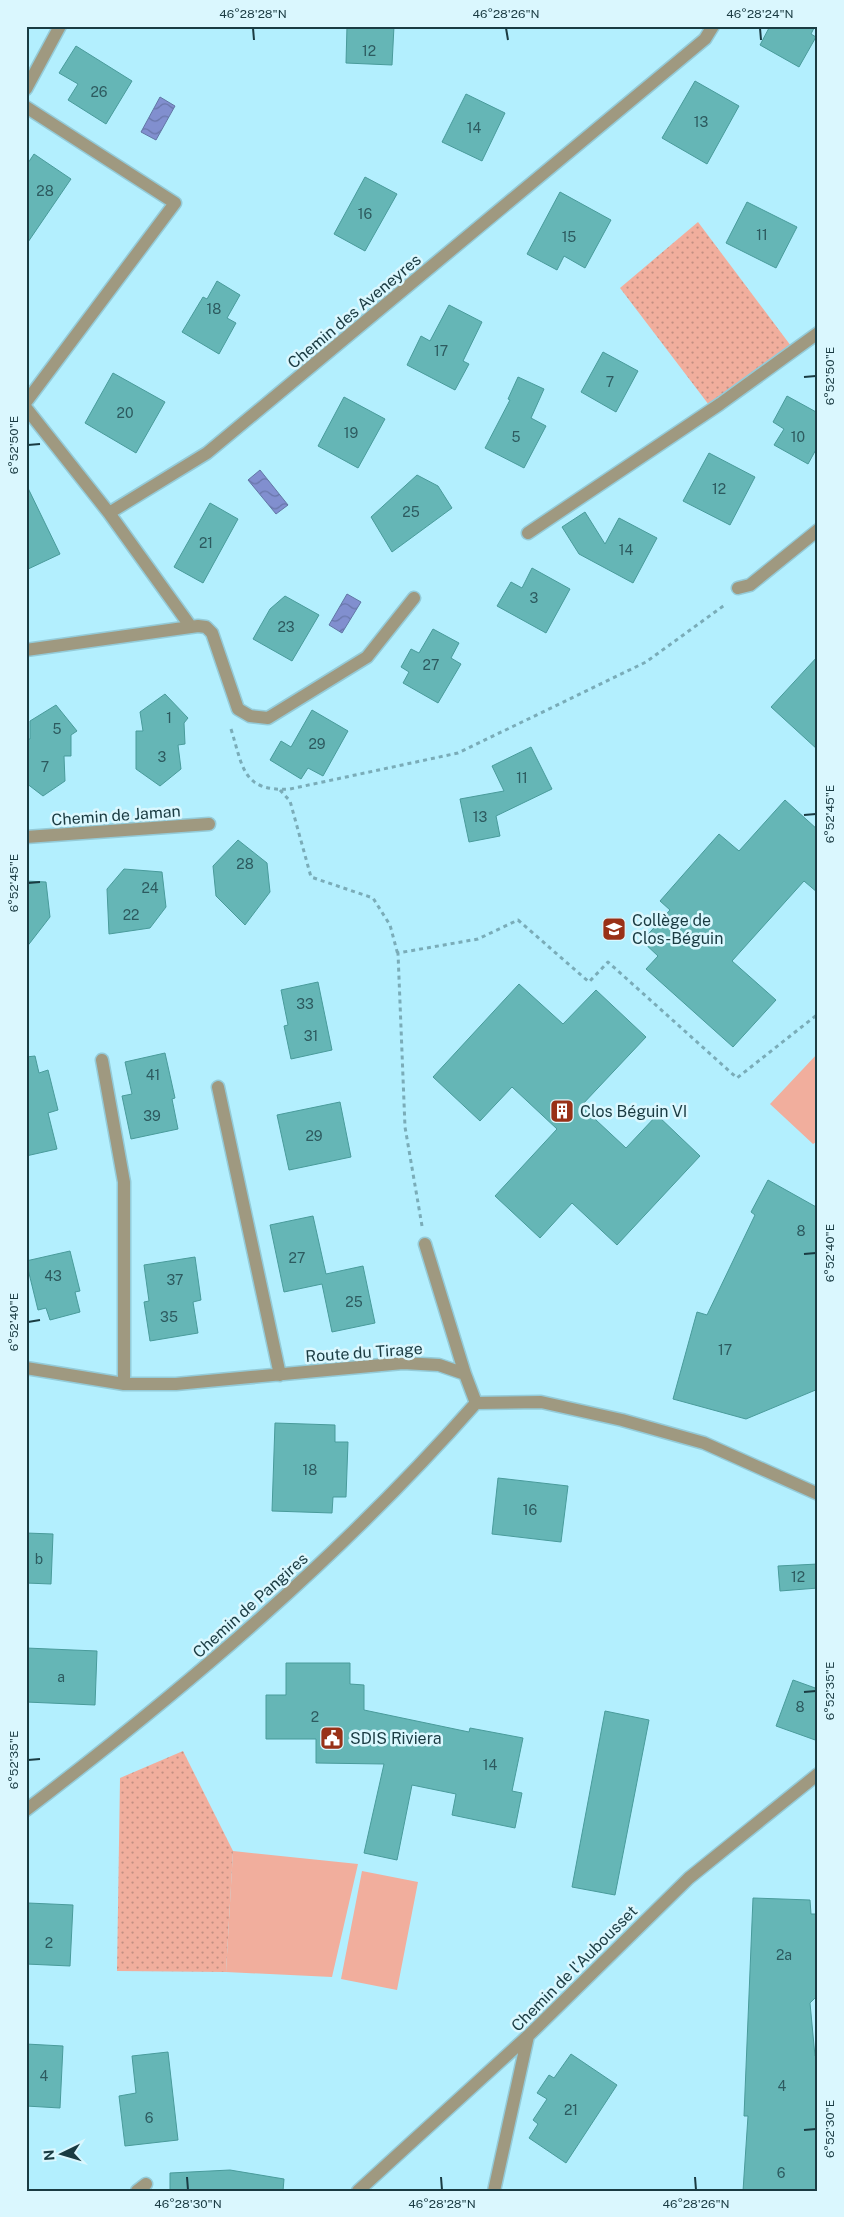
<svg xmlns="http://www.w3.org/2000/svg" width="844" height="2217" font-family="'Public Sans',sans-serif">
<style>
.grass{fill:url(#grass-dots)}
.garden{fill:#f1ae9d}
.water{fill:url(#water-waves);stroke:#6276a5}
.building{fill:#65b6b6;stroke:#499b9b}
.lines{fill:none;stroke-linecap:round;stroke-linejoin:round}
.minor-casing{stroke:#94cbd8;stroke-width:15}
.path{stroke:#7aacb8;stroke-width:3;stroke-dasharray:4 4;stroke-linecap:butt}
.minor{stroke:#9f9980;stroke-width:12}
.ticks{fill:none;stroke:#1a3b42;stroke-width:2}
.labels{text-anchor:middle;stroke-width:5;stroke-linejoin:round;paint-order:stroke}
.number-label{font-size:14px;fill:#2d5a5f}
.street-label{font-size:16px;fill:#1a3b42;stroke:#daf7fe}
.poi-label{font-size:16px;fill:#1a3b42;stroke:#daf7fe;text-anchor:start}
.neatline{fill:none;stroke:#1a3b42;stroke-width:2}
.ticks-label{font-size:12px;text-anchor:middle;fill:#1a3b42}
</style>
<defs>
<pattern id="grass-dots" width="8" height="8" patternUnits="userSpaceOnUse" patternTransform="scale(1.25)"><rect width="8" height="8" fill="#f1ae9d"/><path d="M2 2h.1M6 6h.1" fill="none" stroke="#c28f82" stroke-width="1.8" stroke-linecap="round"/></pattern>
<pattern id="water-waves" width="16" height="10" patternUnits="userSpaceOnUse" patternTransform="scale(1.25)"><rect width="16" height="10" fill="#818fcf"/><path d="M0 5q4-4 8 0t8 0" fill="none" stroke="#6976aa"/></pattern>
</defs>
<rect width="100%" height="100%" fill="#b3effe"/>
<path class="grass" d="M698,222l93,124 -82,59 -89,-117z
M183,1751l50,100 -7,121 -109,-1 3,-193z"/>
<path class="garden" d="M818,1053v88l-5,3 -43,-40z
M233,1851l125,13 -26,113 -106,-5z
M362,1871l56,11 -21,108 -56,-11z"/>
<path class="water" d="M160,97l15,9 -19,34 -15,-8z
M260,470l28,35 -12,9 -28,-34z
M347,594l14,8 -19,31 -13,-8z"/>
<path class="building" d="M347,26h47l-2,39 -46,-2z
M770,26h45l-4,8 5,3 -17,30 -39,-22z
M76,46l56,35 -26,43 -38,-24 10,-16 -19,-11z
M695,81l44,25 -32,58 -45,-26z
M466,94l39,19 -23,48 -40,-19z
M34,154l37,25 -45,66v-79z
M365,177l32,17 -32,57 -31,-17z
M560,192l51,28 -26,48 -21,-12 -7,14 -30,-16z
M747,202l50,25 -21,41 -50,-25z
M217,281l23,14 -13,23 9,5 -17,31 -37,-22 21,-35 4,2z
M449,305l33,17 -19,39 6,3 -14,26 -48,-25 14,-29 9,5z
M603,352l35,19 -22,41 -35,-20z
M113,373l52,29 -29,51 -51,-30z
M518,377l26,12 -13,29 15,8 -22,42 -39,-20 25,-48 -2,-1z
M787,396l31,17v33l-10,18 -34,-19 10,-16 -11,-7z
M344,397l41,22 -27,49 -40,-22z
M709,453l46,24 -25,48 -47,-24z
M417,475l21,11 14,22 -60,44 -21,-35z
M26,484l34,70 -34,16z
M210,503l28,16 -35,64 -29,-16z
M585,512l20,32 14,-26 38,20 -24,45 -54,-29 -17,-27z
M532,568l38,21 -24,44 -49,-27 14,-24 11,6z
M285,596l34,19 -27,46 -39,-22 17,-30z
M433,629l26,14 -8,15 10,6 -23,39 -35,-20 6,-11 -8,-5 10,-18 8,4z
M818,656v94l-47,-43z
M165,694l23,24 -4,5 1,21 -7,1 3,24 -21,17 -24,-17v-38h7l-3,-19z
M56,705l21,26 -6,4v21h-7l1,25 -22,15 -17,-13v-44h4v-18z
M312,710l36,21 -25,45 -15,-8 -7,11 -31,-19 11,-19 10,6z
M531,747l21,42 -56,27 4,20 -31,6 -9,-43 44,-8 -12,-25z
M785,800l33,30v63l-14,-12 -72,80 44,39 -43,47 -87,-78 12,-13 -16,-15 28,-31 -10,-9 59,-67 20,17z
M238,840l29,23 3,29 -25,33 -29,-29 -3,-30z
M124,869l38,3 4,35 -16,21 -41,6 -2,-45z
M26,881l20,1 4,35 -24,31z
M318,982l14,68 -41,9 -7,-33 4,-1 -7,-35z
M519,984l44,40 33,-34 50,47 -65,69 45,42 31,-33 43,41 -83,89 -45,-42 -32,35 -45,-42 62,-67 -45,-42 -32,34 -47,-44z
M165,1053l10,45 -3,1 6,30 -47,10 -9,-43 10,-2 -7,-32z
M35,1056l4,17 9,-3 10,40 -10,3 9,36 -31,7v-99z
M340,1102l11,55 -62,13 -12,-55z
M768,1180l50,28v181l-72,30 -73,-20 24,-87 10,3 48,-100 -4,-3z
M313,1216l13,58 37,-8 12,57 -43,9 -10,-48 -38,8 -14,-67z
M70,1251l10,40 -5,1 5,20 -30,8 -4,-12 -8,2 -12,-49z
M195,1257l6,43 -8,2 5,31 -48,8 -6,-39 5,-1 -5,-36z
M275,1423l60,2v17h13l-2,55h-13l-1,16 -60,-2z
M498,1478l70,8 -7,56 -69,-8z
M26,1533l27,1 -2,50 -25,-1z
M818,1564v24l-38,3 -2,-25z
M26,1648l71,3 -2,54 -69,-3z
M286,1663h64v21l14,1v25l105,22 1,-4 53,10 -11,53 10,2 -7,35 -63,-13 4,-21 -44,-9 -15,75 -33,-7 20,-89 -68,-1v-24h-50v-44h20z
M793,1680l25,9v52l-42,-15z
M605,1711l44,9 -34,175 -43,-8z
M753,1898l57,2 1,14h7v81l-8,8 5,53h3v135h-75l5,-75h-4z
M28,1903l45,2 -3,61 -44,-2z
M26,2044l37,2 -3,62 -34,-2z
M168,2052l10,88 -53,6 -6,-50 17,-3 -4,-37z
M571,2054l46,31 -51,78 -37,-25 9,-14 -5,-4 14,-21 -10,-6 12,-18 5,3z
M230,2170l54,9 -1,12h-113v-18z"/>
<g class="lines">
<g class="minor-casing">
<path id="minor" d="M26,89l34,-63
M26,107l149,96 -149,199
M26,408l83,105
M528,533l192,-129 98,-71
M738,588l12,-3 68,-55
M191,627l-82,-114 98,-60 498,-414 8,-13
M26,650l172,-24 8,1 6,6 26,76 12,7 18,2 99,-61 47,-59
M26,837l183,-13
M102,1060l22,122v202
M218,1087l62,288
M425,1244l40,130
M26,1368l98,16h52l227,-21 36,2 26,9 11,29 65,-1 81,18 82,23 114,51
M26,1810c161,-123 316,-255 450,-407
M137,2191l9,-7
M358,2191l170,-155 161,-158 129,-104
M494,2191l34,-155"/>
</g>
<path class="path" d="M231,729c12,38 11,63 59,60l168,-36 188,-91 80,-58
M280,790l10,11 21,76 62,21 17,27 8,30
M422,1226l-17,-99 -7,-174 80,-14 40,-19 71,62 19,-20 129,116 81,-64"/>
<use href="#minor" class="minor"/>
</g>
<path class="ticks" d="M253,28l1,12M506,28l2,12M760,28l1,12M804,377l12,-1M28,445l12,-1M804,815l12,-1M28,883l12,-1M804,1254l12,-1M28,1322l12,-2M804,1692l12,-1M28,1760l12,-1M804,2130l12,-1M187,2177l1,13M441,2177l1,13M695,2177l1,13"/>
<defs>
<g id="school-square" transform="scale(1.25)"><rect x="-9" y="-9" width="18" height="18" rx="4" fill="#993117" stroke="#daf7fe"/><path d="M0-5L7-2L0 1L-7-2ZM-4 1L0 2.5L4 1V4Q0 6-4 4Z" fill="#fff"/></g>
<g id="building-square" transform="scale(1.25)"><rect x="-9" y="-9" width="18" height="18" rx="4" fill="#993117" stroke="#daf7fe"/><path d="M-4-6H4V6H1V3H-1V6H-4ZM-2.5-4.3h1.7v1.8h-1.7ZM.8-4.3h1.7v1.8H.8ZM-2.5-1h1.7V.8h-1.7ZM.8-1h1.7V.8H.8Z" fill="#fff"/></g>
<g id="civic-square" transform="scale(1.25)"><rect x="-9" y="-9" width="18" height="18" rx="4" fill="#993117" stroke="#daf7fe"/><path d="M-.6-6.5H3V-4.5H.6V-3L4-1V1h2V6H-6V1h2V-1L-.6-3ZM-1.2 2.5V6h2.4V2.5Z" fill="#fff"/></g>
</defs>
<g fill-rule="evenodd">
<use href="#school-square" x="614" y="929"/>
<use href="#building-square" x="562" y="1111"/>
<use href="#civic-square" x="332" y="1738"/>
</g>
<g class="labels">
<g class="number-label">
<text x="369" y="56">12</text>
<text x="99" y="97">26</text>
<text x="701" y="127">13</text>
<text x="474" y="133">14</text>
<text x="45" y="196">28</text>
<text x="365" y="219">16</text>
<text x="762" y="240">11</text>
<text x="569" y="242">15</text>
<text x="214" y="314">18</text>
<text x="441" y="356">17</text>
<text x="610" y="387">7</text>
<text x="125" y="418">20</text>
<text x="351" y="438">19</text>
<text x="516" y="442">5</text>
<text x="798" y="442">10</text>
<text x="719" y="494">12</text>
<text x="411" y="517">25</text>
<text x="206" y="548">21</text>
<text x="626" y="555">14</text>
<text x="534" y="603">3</text>
<text x="286" y="632">23</text>
<text x="431" y="670">27</text>
<text x="169" y="723">1</text>
<text x="57" y="734">5</text>
<text x="317" y="749">29</text>
<text x="162" y="762">3</text>
<text x="45" y="772">7</text>
<text x="522" y="783">11</text>
<text x="480" y="822">13</text>
<text x="245" y="869">28</text>
<text x="150" y="893">24</text>
<text x="131" y="920">22</text>
<text x="305" y="1009">33</text>
<text x="311" y="1041">31</text>
<text x="153" y="1080">41</text>
<text x="152" y="1121">39</text>
<text x="314" y="1141">29</text>
<text x="801" y="1236">8</text>
<text x="297" y="1263">27</text>
<text x="53" y="1281">43</text>
<text x="175" y="1285">37</text>
<text x="354" y="1307">25</text>
<text x="169" y="1322">35</text>
<text x="725" y="1355">17</text>
<text x="310" y="1475">18</text>
<text x="530" y="1515">16</text>
<text x="39" y="1564">b</text>
<text x="798" y="1582">12</text>
<text x="61" y="1682">a</text>
<text x="800" y="1712">8</text>
<text x="315" y="1722">2</text>
<text x="490" y="1770">14</text>
<text x="49" y="1948">2</text>
<text x="784" y="1960">2a</text>
<text x="44" y="2081">4</text>
<text x="782" y="2091">4</text>
<text x="571" y="2115">21</text>
<text x="149" y="2123">6</text>
<text x="781" y="2178">6</text>
</g>
<g class="street-label">
<text transform="translate(354 311) rotate(-40)" y="6">Chemin des Aveneyres</text>
<text transform="translate(116 815) rotate(-4)" y="6">Chemin de Jaman</text>
<text transform="translate(364 1352) rotate(-4)" y="6">Route du Tirage</text>
<text transform="translate(250 1605) rotate(-42)" y="6">Chemin de Pangires</text>
<text transform="translate(574 1968) rotate(-45)" y="6">Chemin de l'Aubousset</text>
</g>
<g class="poi-label">
<text x="632" y="926">Collège de<tspan x="632" dy="18">Clos-Béguin</tspan></text>
<text x="580" y="1117">Clos Béguin VI</text>
<text x="350" y="1744">SDIS Riviera</text>
</g>
</g>
<rect width="844" height="2217" fill="none" stroke="#daf7fe" stroke-width="55"/>
<g transform="translate(62 2154) rotate(265)" stroke="#daf7fe" stroke-width="4" paint-order="stroke">
<path d="M0-4L9 19L0 12L-9 19Z" fill="#1a3b42"/>
<text y="-8" font-size="14" font-weight="bold" text-anchor="middle" fill="#1a3b42">N</text>
</g>
<rect x="28" y="28" width="788" height="2162" class="neatline"/>
<g class="ticks-label">
<text x="253" y="18">46°28'28"N</text>
<text x="506" y="18">46°28'26"N</text>
<text x="760" y="18">46°28'24"N</text>
<text transform="translate(830 376) rotate(-90)" y="4">6°52'50"E</text>
<text transform="translate(14 445) rotate(-90)" y="4">6°52'50"E</text>
<text transform="translate(830 814) rotate(-90)" y="4">6°52'45"E</text>
<text transform="translate(14 883) rotate(-90)" y="4">6°52'45"E</text>
<text transform="translate(830 1253) rotate(-90)" y="4">6°52'40"E</text>
<text transform="translate(14 1322) rotate(-90)" y="4">6°52'40"E</text>
<text transform="translate(830 1691) rotate(-90)" y="4">6°52'35"E</text>
<text transform="translate(14 1760) rotate(-90)" y="4">6°52'35"E</text>
<text transform="translate(830 2129) rotate(-90)" y="4">6°52'30"E</text>
<text x="188" y="2208">46°28'30"N</text>
<text x="442" y="2208">46°28'28"N</text>
<text x="696" y="2208">46°28'26"N</text>
</g>
</svg>
